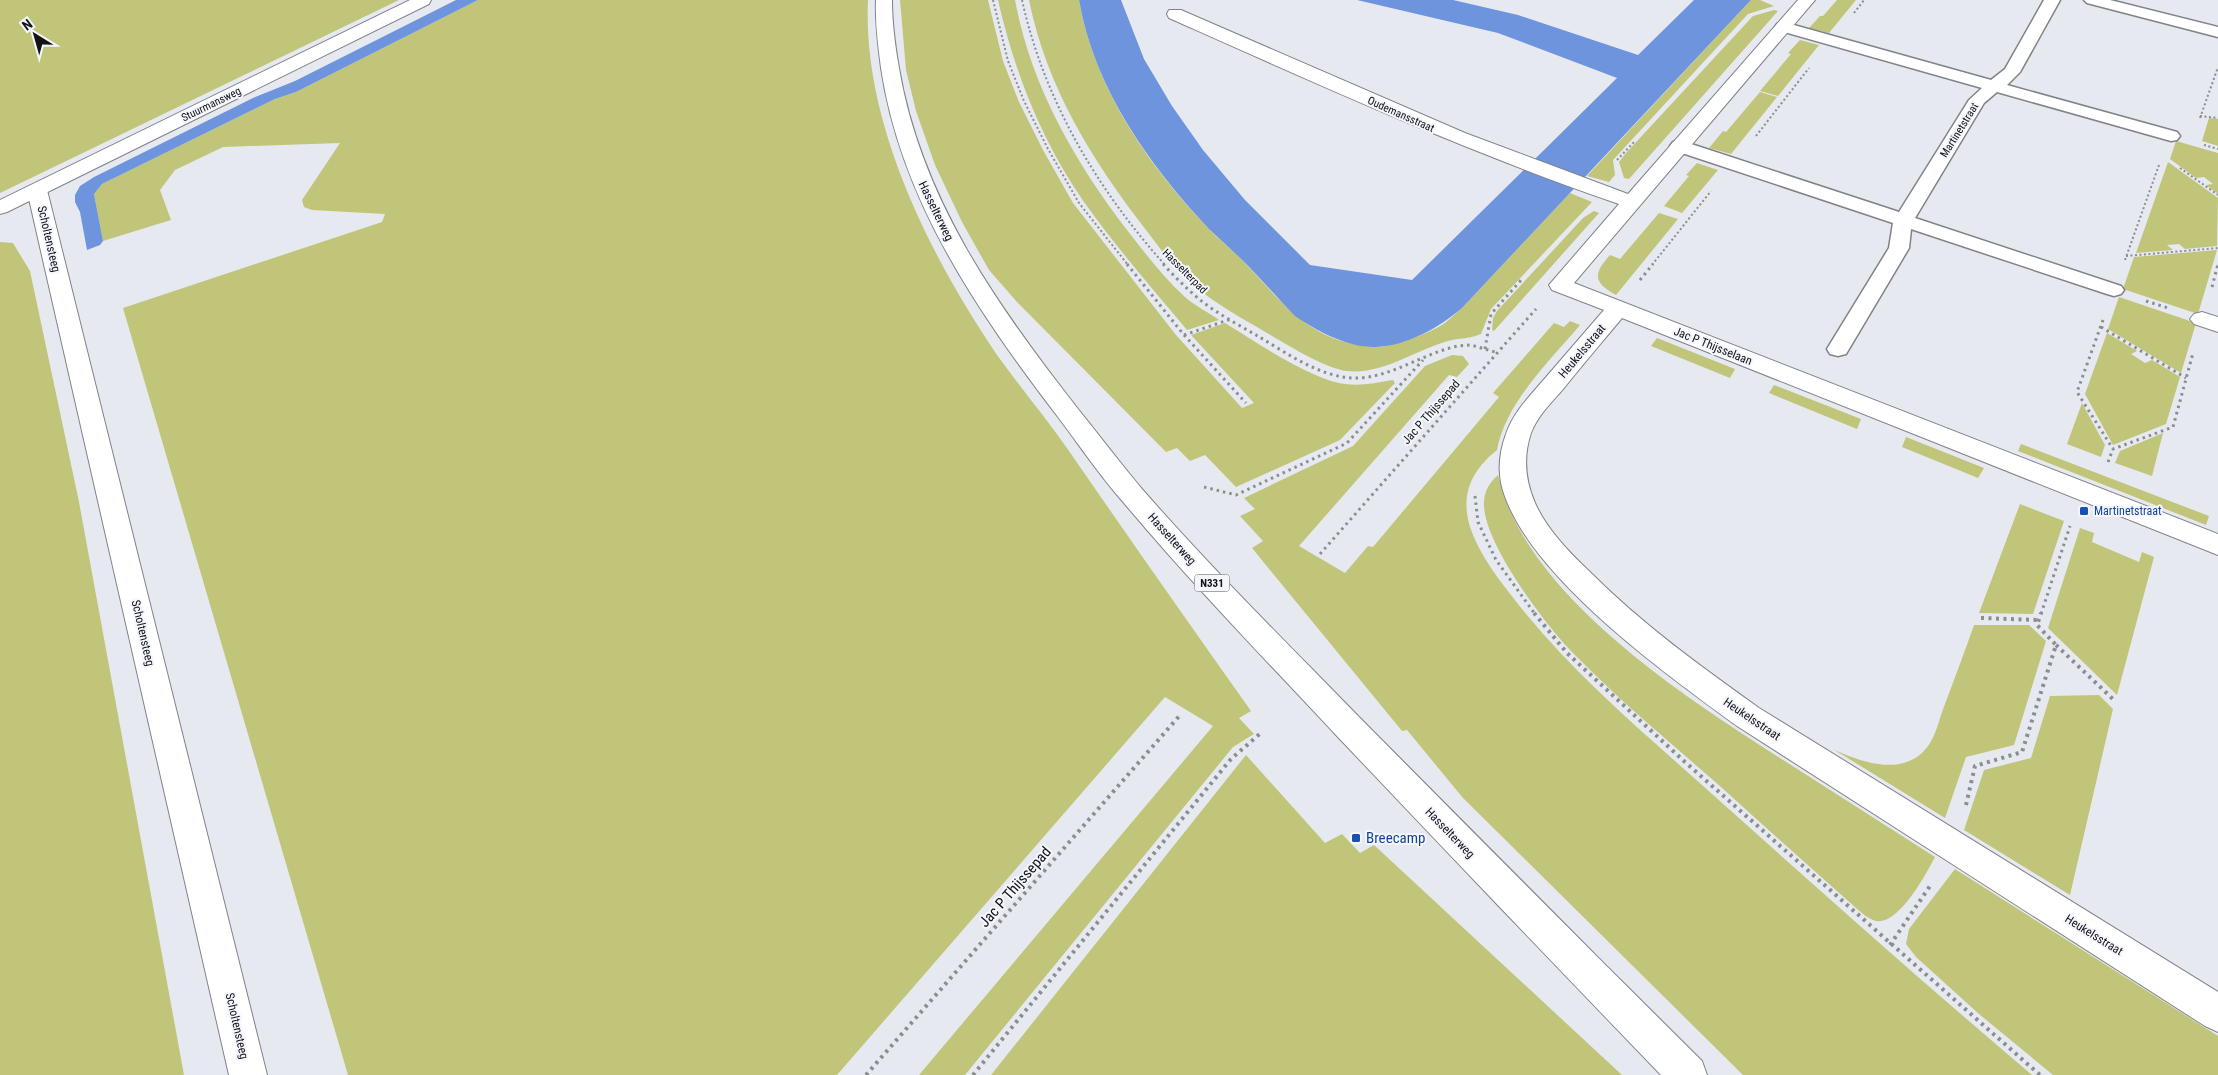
<svg xmlns="http://www.w3.org/2000/svg" width="2218" height="1075" font-family="'Roboto Condensed',sans-serif">
<style>
.green{fill:#c0c57a}
.water{fill:#6e94de}
.lines{fill:none;stroke-linecap:round;stroke-linejoin:round}
.lane-casing{stroke:#808389;stroke-width:3}
.street-casing{stroke:#808389;stroke-width:2}
.secondary-casing{stroke:#808389;stroke-width:2}
.primary-casing{stroke:#808389;stroke-width:2}
.path-far2{stroke:#8b8d92;stroke-width:2;stroke-dasharray:2 2.5;stroke-linecap:butt}
.path-far1{stroke:#8b8d92;stroke-width:3;stroke-dasharray:2.5 4;stroke-linecap:butt}
.path{stroke:#8b8d92;stroke-width:4;stroke-dasharray:3 4.5;stroke-linecap:butt}
.lane{fill:#fff;fill-rule:evenodd}
.street{fill:#fff;fill-rule:evenodd}
.secondary{fill:#fff;fill-rule:evenodd}
.primary{fill:#fff;fill-rule:evenodd}
.transit-dot{fill:#1a4fb4;stroke:#f4f6fd;stroke-width:2}
.labels{text-anchor:middle;stroke-width:4;stroke-linejoin:round;paint-order:stroke}
.far-street-label{font-size:11px;fill:#131316;stroke:#f4f6fd}
.shield{fill:#f4f6fd;stroke:#56575b;stroke-width:1}
.shield-label{font-size:11px;font-weight:bold;fill:#131316}
.street-label{font-size:12px;fill:#131316;stroke:#f4f6fd}
.transit-label{font-size:12px;fill:#164399;stroke:#f4f6fd;text-anchor:start}
.near-transit-label{font-size:15px;fill:#164399;stroke:#f4f6fd;text-anchor:start}
.near-street-label{font-size:15px;fill:#131316;stroke:#f4f6fd}
</style>
<rect width="100%" height="100%" fill="#e6e9f0"/>
<path class="green" d="M0,0h399l-399,193z
M478,0h390c-6,122 62,256 129,355 23,32 49,63 72,96 60,87 121,174 182,260l-12,7 15,16 -21,13 -268,328h-46l294,-349 -48,-29 -328,378h-489l-225,-767 259,-86 3,-8 -73,-4 -8,-3 -2,-7 38,-57 -117,4 -48,23 -15,20 11,30 -68,21 -9,-47 8,-10 173,-85 21,-7z
M900,0h88l15,61 16,41 24,48 30,53 103,132 66,73 12,-5 -63,-68 34,-12c31,19 79,52 114,60 18,4 36,0 54,-3l2,3 -55,57 -104,47 -31,-32 -15,6 -13,-13 -11,4 -149,-150 -28,-32 -27,-48 -27,-57 -19,-54 -10,-41z
M998,0h17c16,86 60,162 112,230 18,23 36,47 58,67 10,9 23,15 34,23l-32,10c-35,-42 -71,-83 -103,-128 -42,-60 -70,-131 -86,-202z
M1029,0h50c15,88 70,167 131,230 9,10 20,18 30,28 42,43 67,84 134,89 17,1 57,-14 71,-24 6,-5 11,-10 17,-15l108,-115 22,9 -101,107 -10,25c-11,5 -22,4 -33,7 -33,9 -65,34 -101,30 -20,-2 -56,-24 -75,-35 -23,-14 -48,-27 -70,-44 -22,-16 -40,-41 -56,-62 -54,-70 -99,-142 -117,-230z
M1751,0h9l14,6 -26,8 -135,146 2,15 -6,7 -22,-6z
M1837,0h19l-27,33 -20,-5 11,-12h3z
M1774,10l4,1 -149,168 -5,-1 -5,-16 7,-9 127,-137z
M1800,40l19,5 -41,51 -18,-5 31,-37 -3,-1z
M1760,92l17,5 -46,57 -22,-6 14,-17 3,1z
M2209,118l9,1v27l-16,-5z
M2176,141l42,12v41l-12,-9 7,-1 -9,-7 -8,1 -26,-19z
M2168,162l50,36 -1,48 -32,3 -6,-5 -12,1 6,5 -37,3z
M1697,163l21,7 -36,43 -18,-7 25,-30 -3,-1z
M1594,211l5,2 -105,118 -2,-1 1,-12 4,-7 86,-93z
M1659,213l19,6 -62,76c-23,-13 -23,-21 -6,-40l10,4z
M0,242l13,1 17,28 49,231 105,573h-184z
M2217,250l-19,64 -75,-25 11,-32z
M2119,297l77,26 -15,50 -73,-44z
M1570,321l10,4c-31,37 -74,77 -83,125 -25,20 -37,44 -27,77 8,24 25,48 41,68 59,78 137,141 210,207 103,92 206,184 311,273h-289l-280,-277 -56,-68 -5,1 -150,-183 11,-7 -23,-25 15,-7 -11,-11 109,-52 72,-80 27,-11 11,1 6,8 -12,13 -8,-2 -150,171 46,27 23,-27 5,1 126,-150 -6,-4 61,-70 10,4z
M2107,333l30,18 -6,3 14,9 7,-3 28,17 -14,47 -53,21 -28,-51z
M1657,338l78,31 -5,9 -79,-32z
M1774,385l87,34 -4,10 -88,-36z
M2082,403l23,42 -4,12 -34,-13z
M2163,433l-11,43 -37,-13 5,-12z
M1906,437l78,31 -6,10 -76,-31z
M2021,444l188,72 -3,9 -188,-74z
M1498,475c28,123 193,226 293,290 48,31 96,61 144,92 -9,17 -36,68 -59,64 -8,-2 -14,-8 -20,-13 -45,-40 -90,-80 -135,-121 -49,-43 -100,-85 -146,-132 -28,-28 -94,-114 -91,-154 1,-11 6,-19 14,-26z
M2020,504l44,17 -31,93 -54,-1z
M2080,528l14,5 -2,9 47,20 3,-10 12,5 -37,138 -69,-67z
M1974,625h55l17,16 -32,104 -48,12 -21,61 -112,-69c31,15 75,29 97,-6 7,-11 10,-27 15,-39 10,-27 20,-53 29,-79z
M2099,695l14,14 -43,186 -106,-65 20,-60 47,-12 19,-62z
M1246,755l79,88 17,-9 18,19 14,-8 248,230h-631z
M1955,869l263,167v39h-165l-74,-61 -63,-57 -10,-13 3,-15z"/>
<path class="water" d="M456,0h22l-182,92 -21,7 -173,85 -8,10 9,47 -3,4 -13,5 -7,-38 -5,-10v-7l5,-9 14,-9 159,-79 42,-17z
M1079,0h42l23,59 28,47 31,44 42,50 65,65 102,15 205,-202 -119,-45 -141,-33h96l65,15 120,40 56,-55h57l-289,308c-22,19 -55,38 -86,39 -28,1 -59,-16 -81,-31 -19,-19 -36,-40 -55,-58 -10,-10 -21,-19 -31,-29 -60,-64 -115,-141 -130,-229z"/>
<g class="lines">
<g class="lane-casing">
<path id="lane" d="M2044,0h16l-40,72 -13,13 170,47 3,4 -3,4 -6,1 -174,-49 -13,11 -69,115 206,68 3,4 -3,4 -7,2 -7,-2 -196,-65 -2,19 -63,106 -8,2 -8,-2 -3,-5 62,-101 4,-25 -220,-73 -3,-4 3,-4 6,-1 6,1 214,70 70,-112 13,-12 -205,-58 -2,-3 2,-3 6,-2 208,58 14,-11z
M2084,0h26l108,27v10l-131,-34z"/>
</g>
<g class="street-casing">
<path id="street" d="M1798,0h17l-241,283 644,251v21l-596,-237c-19,23 -39,46 -58,70 -12,14 -26,27 -33,45 -8,24 -6,47 4,70 12,27 35,50 56,70 51,51 109,93 168,135l459,284v40l-13,-6 -468,-300c-71,-52 -216,-155 -236,-243 -3,-16 -1,-33 5,-49 8,-23 25,-39 41,-58 19,-22 38,-44 57,-66l-52,-20 -3,-5 70,-81c-154,-53 -302,-120 -450,-186l-2,-4 2,-4h12l284,123 163,61z
M37,184l7,2 3,4 220,885h-38l-202,-885 3,-4z
M2202,312l16,5v15l-24,-8 -4,-5 4,-5z"/>
</g>
<g class="secondary-casing">
<path id="secondary" d="M410,0h21l-2,4 -422,208 -7,2v-14z"/>
</g>
<g class="primary-casing">
<path id="primary" d="M876,0h16c0,23 3,45 7,68 22,131 99,239 179,341 22,27 42,54 64,80 69,79 144,153 217,228 114,115 228,230 343,344l5,14h-46c-109,-113 -217,-226 -325,-340 -72,-77 -145,-152 -212,-232 -24,-27 -44,-57 -66,-86 -80,-105 -157,-216 -177,-349 -3,-23 -6,-45 -5,-68z"/>
</g>
<path class="path-far2" d="M993,0l15,61 16,40 24,48 31,54 49,62
M1022,0c22,100 75,189 143,265
M1854,13l10,-13
M2200,116l18,2
M2200,118l18,-51
M1756,136l53,-68
M2204,145l14,4
M1617,160l18,-19
M2180,168l38,27
M2126,256l92,-8
M2125,260l34,-95
M1652,265l59,-74"/>
<path class="path-far1" d="M1127,264l57,71 62,68
M1163,264c11,12 23,24 36,35 17,14 38,25 57,36 31,18 67,45 104,43 36,-3 64,-25 98,-32l13,-1 24,7
M1640,280l13,-16
M2212,287l6,-23
M2146,301l22,7
M2103,320l-26,72 36,57 60,-22 20,-74
M2101,327l85,51
M1184,335l47,-16
M1485,349l6,-35 31,-35
M2108,462l5,-13
M1204,487l32,8 111,-52 76,-83
M1475,496l3,26 18,38 39,54
M1320,554l216,-245
M2041,614l29,-88"/>
<path class="path" d="M1534,613l33,40 118,109 355,313
M1981,618l57,2
M2056,645l59,56
M1966,805l9,-39 47,-14 34,-107 -19,-20 4,-12
M1890,945l42,-62
M866,1075l315,-361
M973,1075l258,-316 31,-27"/>
<use href="#lane" class="lane"/>
<use href="#street" class="street"/>
<use href="#secondary" class="secondary"/>
<use href="#primary" class="primary"/>
</g>
<g class="transit-dot">
<rect x="2079" y="506" width="10" height="10" rx="2.5"/>
<rect x="1351" y="833" width="10" height="10" rx="2.5"/>
</g>
<g class="labels">
<g class="far-street-label">
<text transform="translate(211 104) rotate(-26)" y="4">Stuurmansweg</text>
<text transform="translate(1401 114) rotate(24)" y="4">Oudemansstraat</text>
<text transform="translate(1959 130) rotate(-58)" y="4">Martinetstraat</text>
<text transform="translate(1185 271) rotate(45)" y="4">Hasselterpad</text>
</g>
<rect class="shield" x="1194.5" y="574.5" width="35" height="17" rx="4"/>
<g class="shield-label">
<text x="1212" y="587">N331</text>
</g>
<g class="street-label">
<text transform="translate(936 211) rotate(64)" y="4">Hasselterweg</text>
<text transform="translate(49 239) rotate(77)" y="4">Scholtensteeg</text>
<text transform="translate(1713 346) rotate(22)" y="4">Jac P Thijsselaan</text>
<text transform="translate(1582 351) rotate(-50)" y="4">Heukelsstraat</text>
<text transform="translate(1431 412) rotate(-49)" y="4">Jac P Thijssepad</text>
<text transform="translate(1172 539) rotate(48)" y="4">Hasselterweg</text>
<text transform="translate(143 633) rotate(77)" y="4">Scholtensteeg</text>
<text transform="translate(1752 719) rotate(34)" y="4">Heukelsstraat</text>
<text transform="translate(1450 833) rotate(46)" y="4">Hasselterweg</text>
<text transform="translate(2094 935) rotate(32)" y="4">Heukelsstraat</text>
<text transform="translate(237 1026) rotate(77)" y="4">Scholtensteeg</text>
</g>
<g class="transit-label">
<text x="2094" y="515">Martinetstraat</text>
</g>
<g class="near-transit-label">
<text x="1366" y="843">Breecamp</text>
</g>
<g class="near-street-label">
<text transform="translate(1015 887) rotate(-49)" y="5">Jac P Thijssepad</text>
</g>
</g>
<g transform="translate(35 35) rotate(323)" stroke="#f4f6fd" stroke-width="4" paint-order="stroke">
<path d="M0-4L9 19L0 12L-9 19Z" fill="#131316"/>
<text y="-8" font-size="14" font-weight="bold" text-anchor="middle" fill="#131316">N</text>
</g>
</svg>
